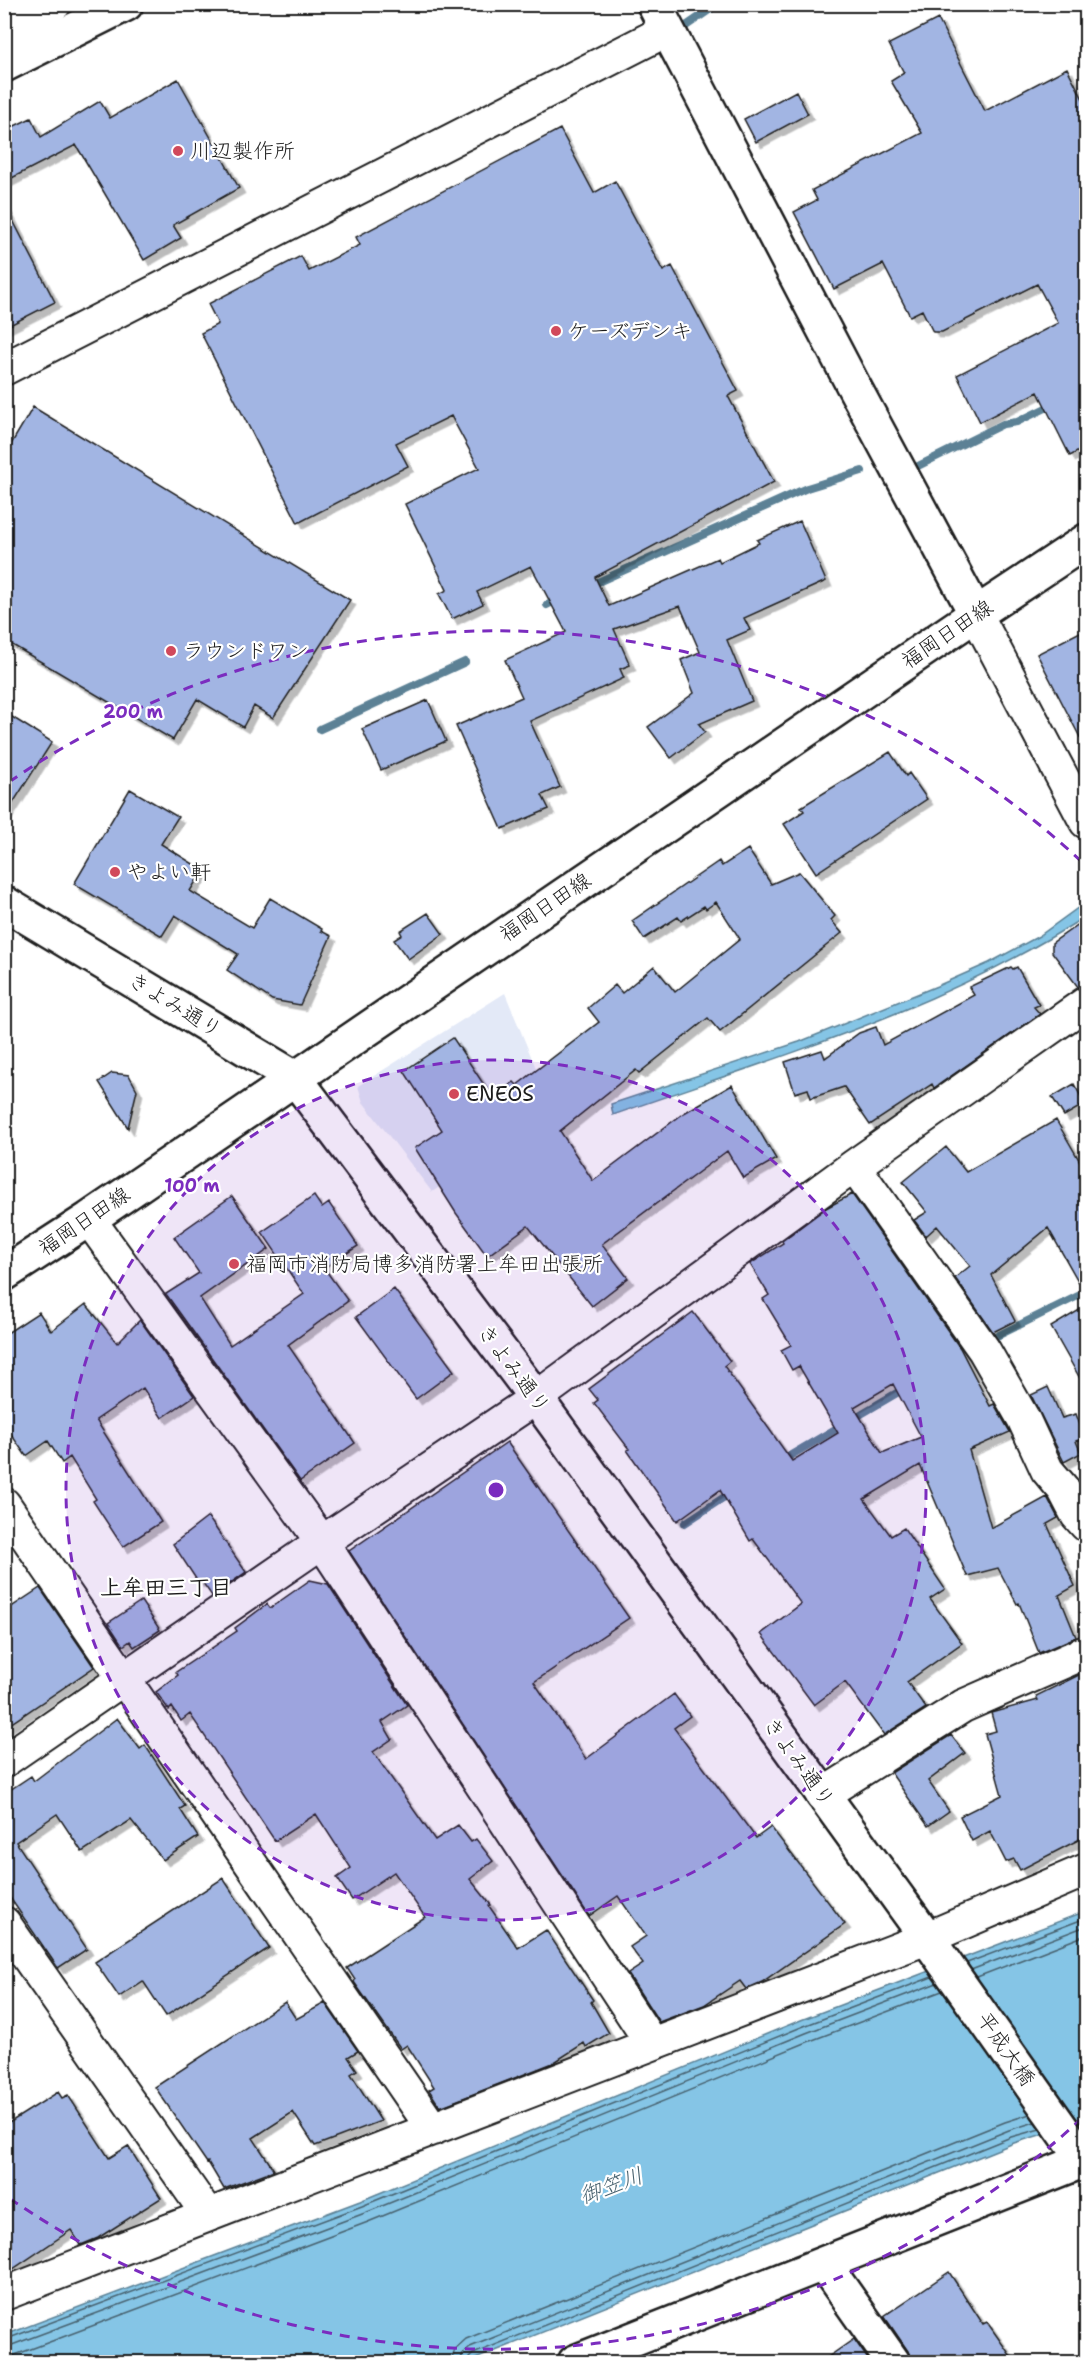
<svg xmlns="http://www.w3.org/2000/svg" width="1091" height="2367" font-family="'Shantell Sans','Klee One',sans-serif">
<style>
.built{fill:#e3e9f7}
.water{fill:#85c5e6;stroke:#5b8195;stroke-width:1.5}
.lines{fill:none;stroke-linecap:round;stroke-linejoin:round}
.shore{stroke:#46606d;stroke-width:1.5}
.stream{stroke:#5b8195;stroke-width:8}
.building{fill:#a2b5e3;stroke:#1c1c1c;stroke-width:1.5;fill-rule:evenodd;filter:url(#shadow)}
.minor-casing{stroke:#1c1c1c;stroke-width:36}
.tertiary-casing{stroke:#1c1c1c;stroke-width:38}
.secondary-casing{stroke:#1c1c1c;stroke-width:38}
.trunk-casing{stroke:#1c1c1c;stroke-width:38}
.motorway-casing{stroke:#1c1c1c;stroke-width:38}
.minor{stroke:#fff;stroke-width:32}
.tertiary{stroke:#fff;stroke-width:33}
.secondary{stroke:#fff;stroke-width:33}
.trunk{stroke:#fff;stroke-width:33}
.motorway{stroke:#fff;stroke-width:33}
.ring{fill:none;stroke:#7b2cbf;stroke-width:3;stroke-dasharray:10 8}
.poi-dot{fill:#d1495b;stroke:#fff;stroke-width:2}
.labels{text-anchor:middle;stroke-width:4.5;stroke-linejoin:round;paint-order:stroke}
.poi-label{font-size:21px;fill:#1c1c1c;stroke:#fff;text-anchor:start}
.street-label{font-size:21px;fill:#1c1c1c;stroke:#fff}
.neighbourhood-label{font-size:22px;font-weight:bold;fill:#1c1c1c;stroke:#fff}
.water-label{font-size:22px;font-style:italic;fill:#46606d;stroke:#fff}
.centre{fill:#7b2cbf;stroke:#fff;stroke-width:3}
.ring-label{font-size:18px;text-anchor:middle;font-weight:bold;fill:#7b2cbf;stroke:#fff;stroke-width:4.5;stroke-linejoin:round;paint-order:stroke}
</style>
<defs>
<filter id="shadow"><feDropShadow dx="5.5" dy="5.5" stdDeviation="0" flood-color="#0004"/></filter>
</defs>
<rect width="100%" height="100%" fill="#fff"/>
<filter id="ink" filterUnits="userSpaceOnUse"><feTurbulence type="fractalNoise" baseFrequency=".0167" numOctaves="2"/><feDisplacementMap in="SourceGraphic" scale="12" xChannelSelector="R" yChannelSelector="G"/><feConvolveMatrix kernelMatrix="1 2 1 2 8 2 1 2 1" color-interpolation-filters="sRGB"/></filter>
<g filter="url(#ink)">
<path class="built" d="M505,993l54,131 -65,27 -62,41 -69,-90 -5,-16z"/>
<path class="water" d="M1086,902v14c-148,95 -309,141 -473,199l-2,-11 188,-62 138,-56 52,-23 50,-27z
M1086,1911v210l-72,22 -546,219h-463v-27l355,-134 441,-181z"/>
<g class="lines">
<path class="shore" d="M967,1963l119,-45
M971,1970l115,-44
M977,1977l109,-42
M4,2340l358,-134 442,-180 128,-49
M4,2348l361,-135 441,-180 131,-50
M4,2357l11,-2 353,-133 442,-181 132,-50
M451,2362l4,-13 11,-10 539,-217 25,-8
M460,2362l3,-9 7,-6 539,-217 26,-8
M468,2362l1,-4 4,-4 538,-217 29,-8"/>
<path class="stream" d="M686,26l32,-22
M916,467l87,-43 14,-2 39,-19
M589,586l218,-98 55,-17
M547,605l14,-7
M320,729l145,-67
M991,1339l95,-47
M781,1461l126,-74
M685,1523l47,-31"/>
</g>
<path class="building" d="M938,19l47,92 82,-43 19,37v342l-16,9 -32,-64 -58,30 -23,-47 101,-52 -21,-39 -95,48h-9l-11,-22 -12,6 -27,-52 -49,25 -40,-77 23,-12 -5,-10 110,-57 -31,-52 13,-8 -15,-29z
M178,79l61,109 -66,37 8,13 -37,22 -68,-115 -72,37v-51l27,-13 10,19 59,-36 10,17z
M796,91l12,23 -52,28 -12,-23z
M560,129l34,64 21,-12 48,90 9,-5 66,125 -10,5 46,86 -179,95 14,29 109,-48 2,4 39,-19 -2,-3 43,-19 26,60 -82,37 6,12 -23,10 25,61 -53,23 6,8 -34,26 -23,-31 46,-34 -13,-33 19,-8 -20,-46 -66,23 16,36 -10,4 4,9 -94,43 30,66 -18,8 7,14 -47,20 -46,-103 66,-29 -17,-37 61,-28 -35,-66 -54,26 6,12 -31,15 -13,-25 8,-4 -42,-86 74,-36 -28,-52 -55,27 12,23 -110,57 -97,-190 17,-9 -10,-20 93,-48 8,15 51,-26 -4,-8z
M4,203l51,99 -51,26z
M33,407l317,193 -77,118 -19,-12 -11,21 -46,-28 -24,41 -169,-100v-184z
M1086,629v120l-49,-95z
M428,700l18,41 -65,29 -19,-41z
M4,712l48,30 -48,75z
M890,752l16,24 3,-3 18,26 -111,74 -32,-49 20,-13 -3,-4z
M130,789l48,28 -17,27 42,26 -13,21 62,37 18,-30 52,31 -1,2 10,5 -31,69 -28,-5 -45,-30 11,-16 -63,-39 -13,21 -88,-52z
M748,849l23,35 28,-12 36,44 -4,4 11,13 -122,99 -12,-14 -69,55 -3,-3 -76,61 33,50 91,-68 48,-28 44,74 -33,19 -16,-27 -125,93 26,34 -36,28 -64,-80 -41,30 -31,-43 -41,-65 27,-18 -38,-59 49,-33 39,59 22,-15 3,3 82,-63 -11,-14 27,-23 7,8 32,-27 21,26 65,-53 -24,-37 -10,7 -2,-3 -23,15 -3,-4 -34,22 -12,-18 87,-60 3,5z
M428,913l15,21 -35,25 -14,-19 8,-5 -2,-4z
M1086,919v66l-8,2 -26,-35v-9z
M1011,967l2,2 4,-2 22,38 -5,2 6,7 -106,74 -2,-4 -62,41 -26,-38 -33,11 -3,-9 -13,4 -10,-31 37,-12 3,8 34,-25 17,-6 7,18 91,-50 -5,-8z
M112,1073l17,2 8,15 -9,38 -29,-46z
M1074,1084l11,20 -21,12 -12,-19z
M1056,1120l30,52v123l-38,-67 -57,47 24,46 -22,11 -38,-54 15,-12 -33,-40 -11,10 -12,-16 13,-8 -24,-30 43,-35 20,25z
M852,1194l108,154 30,58 4,-2 16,28 -41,18 22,78 56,-31 11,21 -11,6 28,62 -16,9 17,42 -37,16 -20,-50 -2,1 -19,-36 -31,8 -47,-111 -56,34 27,37 13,-8 41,61 -15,10 32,44 -55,39 19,26 -42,27 -39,-53 -31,23 -53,-71 40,-30 -48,-65 -3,2 -30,-51 -43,31 -50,-71 2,-1 -35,-46 4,-3 -9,-11 104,-77 37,49 -6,5 68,95 46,-28 -39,-67 -7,4 -11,-20 10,-5 -28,-46 6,-4 -19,-31 33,-21 -1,-2 44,-33zM893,1384l28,53 -39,16 -28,-46z
M232,1196l37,53 -69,49 30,47 74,-51 -42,-62 52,-36 8,12 7,-5 29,43 -34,22 24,33 -60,44 67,98 -55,38 -134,-187 33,-21 -25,-36z
M394,1289l60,82 -38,28 -60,-82z
M86,1304l31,39 23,-23 54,76 -32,22 -19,-30 -47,32 65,102 -38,25 -30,-46 3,-2 -26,-42 -8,6 -14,-22 -22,15 -22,-32v-89l35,-23 12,19z
M1086,1306v83l-35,-62z
M1048,1387l14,31 14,-4 9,24 -9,3 5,12 -17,9 -33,-67z
M507,1442l122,176 -95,64 52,77 88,-65 16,22 -16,12 82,110 15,-11 74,97 -83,58 -16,7 -6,-8 -36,24 -45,17 -31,-48 15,-10 -13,-17 16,-11 -28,-40 -29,20 -240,-365z
M208,1517l38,55 -34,24 -11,-16 -3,2 -25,-38z
M310,1580l18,4 79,121 -25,17 10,17 -19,13 62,88 23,-15 13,17 5,-3 17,22 -23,18 21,26 -2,1 29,42 28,-18 47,70 -2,2 18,31 -23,14 -2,-4 -31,20 -113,44 -11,-17 5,-3 -27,-42 -6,4 -47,-67 1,-2 -8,-12 78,-51 -31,-45 -42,28 -15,-22 14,-10 -35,-54 -41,27 -85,-127 -9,7 -9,-14 -3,3 -13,-18 22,-17 -2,-3 61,-41 -2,-3 32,-24 3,4z
M40,1588l54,79 -90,61v-116z
M141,1601l19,29 -26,17 -4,-6 -7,5 -15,-23z
M1083,1673l3,8v155l-66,34 -6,-11 -8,3 -16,-31 -18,10 -12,-25 42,-21 -17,-61 11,-3 -5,-18 47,-13 -2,-4z
M117,1718l23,31 5,-4 40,61 -5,3 18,28 -35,23 -32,-40 -49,32 -25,-38 -41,28 71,107 -29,19 -54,-79v-95l27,-18 3,5z
M951,1735l14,18 -37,28 21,30 -21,15 -37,-53z
M223,1878l46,70 -103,68 -23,-35 -24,16 -24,-35z
M285,2002l11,17 29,-16 33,48 -10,6 9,13 -6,4 30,47 -66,25 -22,-34 -40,26 21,32 -50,19 -16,-27 -1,1 -52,-76z
M58,2092l4,6 6,-3 41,63 19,-12 33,52 -63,40 -17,7 -10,-15 -67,45v-149z
M949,2272l34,52 4,-2 28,40h-104l-3,-11 -24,-35z
M854,2339l16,23h-49z"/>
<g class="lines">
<g class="minor-casing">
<path id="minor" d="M4,369l663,-339
M976,614l110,208
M854,1166l130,184 39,68 24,52 17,20 13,25 9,10
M89,1219l233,323 330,502
M4,1504l429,625
M4,1761l318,-219 214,-144 318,-232 232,-163
M822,1795l141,-89 123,-54
M4,1923l204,292
M4,2294l923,-356 159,-68"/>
</g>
<g class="tertiary-casing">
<path id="tertiary" d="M654,4l199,381 123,229
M4,903l291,175 241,320 391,540 159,225
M824,2264l69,98
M575,2362l510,-202"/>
</g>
<g class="secondary-casing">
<path id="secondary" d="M4,1274l85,-55 887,-605 110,-73"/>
</g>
<g class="trunk-casing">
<path id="trunk" d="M4,65l122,-61"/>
</g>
<g class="motorway-casing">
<path id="motorway" d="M4,30l50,-26"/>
</g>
<use href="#minor" class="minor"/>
<use href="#tertiary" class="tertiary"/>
<use href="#secondary" class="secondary"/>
<use href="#trunk" class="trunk"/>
<use href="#motorway" class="motorway"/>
</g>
</g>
<circle cx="496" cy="1490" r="430" fill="#7b2cbf" fill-opacity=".12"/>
<g class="ring">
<circle cx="496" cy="1490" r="430"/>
<path d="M1082 2118A859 859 0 0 1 9 2198M9 782A859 859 0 0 1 1082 862"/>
</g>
<g class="poi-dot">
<circle cx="178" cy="151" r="6"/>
<circle cx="556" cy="331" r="6"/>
<circle cx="171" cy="651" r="6"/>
<circle cx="115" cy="872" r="6"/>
<circle cx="454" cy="1094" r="6"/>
<circle cx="234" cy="1264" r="6"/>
</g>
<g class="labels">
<g class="poi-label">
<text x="190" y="158">川辺製作所</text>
<text x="568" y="338">ケーズデンキ</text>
<text x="183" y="658">ラウンドワン</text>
<text x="127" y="879">やよい軒</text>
<text x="466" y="1101">ENEOS</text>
<text x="246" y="1271">福岡市消防局博多消防署上牟田出張所</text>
</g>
<g class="street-label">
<text transform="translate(947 634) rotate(-34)" y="7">福岡日田線</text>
<text transform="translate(545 907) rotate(-34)" y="7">福岡日田線</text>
<text transform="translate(175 1005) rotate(31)" y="7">きよみ通り</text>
<text transform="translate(84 1221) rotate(-34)" y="7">福岡日田線</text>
<text transform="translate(514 1369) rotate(53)" y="7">きよみ通り</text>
<text transform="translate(799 1762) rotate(54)" y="7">きよみ通り</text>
<text transform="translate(1006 2049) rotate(55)" y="7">平成大橋</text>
</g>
<g class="neighbourhood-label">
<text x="166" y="1595">上牟田三丁目</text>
</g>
<g class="water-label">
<text transform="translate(611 2185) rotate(-20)" y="8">御笠川</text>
</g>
</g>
<circle cx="496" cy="1490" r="9" class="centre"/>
<g class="ring-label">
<text x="133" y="718">200 m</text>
<text x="192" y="1192">100 m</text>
</g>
<rect width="1091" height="2367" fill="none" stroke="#fff" stroke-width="24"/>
<rect x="12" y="12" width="1067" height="2343" fill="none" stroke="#1c1c1c" stroke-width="2" filter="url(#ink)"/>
</svg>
